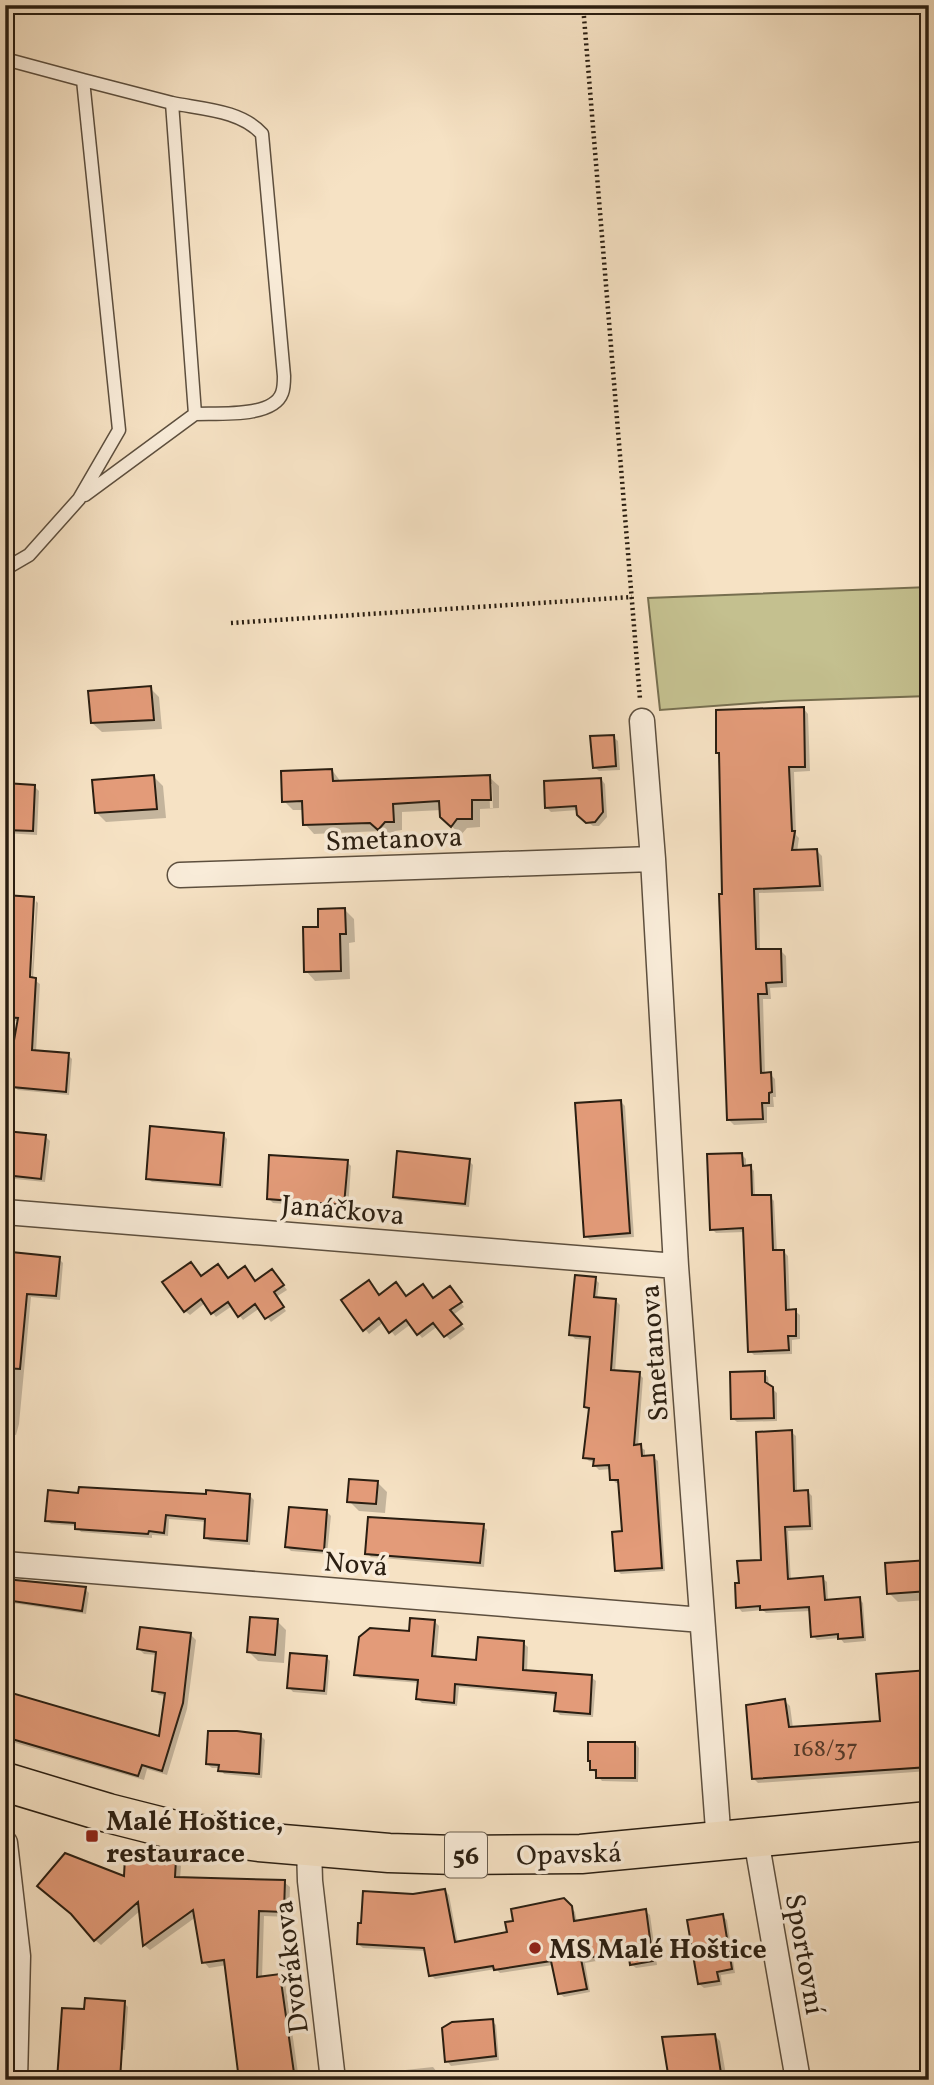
<svg xmlns="http://www.w3.org/2000/svg" width="934" height="2085" font-family="Vollkorn,serif">
<style>
.green{fill:#c4c08f;stroke:#776f50;stroke-width:2}
.shadow{fill:#0003;fill-rule:evenodd}
.building{fill:#e39b79;stroke:#2a1e11;stroke-width:2}
.lines{fill:none;stroke-linecap:round;stroke-linejoin:round}
.lane-casing{stroke:#5d4f3e;stroke-width:15}
.street-casing{stroke:#5d4f3e;stroke-width:27}
.primary-casing{stroke:#2a1e11;stroke-width:41}
.path{stroke:#2a1e11;stroke-width:4.5;stroke-dasharray:2 3.5;stroke-linecap:butt}
.lane{stroke:#f9ecd9;stroke-width:12}
.street{stroke:#f9ecd9;stroke-width:24}
.primary{stroke:#f6e2c4;stroke-width:38}
.poi-dot{fill:#8f2418;stroke:#f9ecd9;stroke-width:2.5}
.labels{text-anchor:middle;stroke-width:7;stroke-linejoin:round;paint-order:stroke}
.number-label{font-size:24px;fill:#583d2b}
.shield{fill:#f9ecd9;stroke:#685c4d;stroke-width:2}
.shield-label{font-size:26px;font-weight:bold;fill:#2a1e11}
.street-label{font-size:28px;fill:#2a1e11;stroke:#f9ecd9}
.poi-label{font-size:28px;font-weight:bold;fill:#2a1e11;stroke:#f9ecd9;text-anchor:start}
</style>
<rect width="100%" height="100%" fill="#f6e2c4"/>
<filter id="stains"><feTurbulence type="fractalNoise" baseFrequency=".00286" numOctaves="4"/><feColorMatrix values="0 0 0 0 .2 0 0 0 0 .09 0 0 0 0 .02 0 0 0 .5 -.17"/></filter>
<radialGradient id="worn" r=".72"><stop offset=".6" stop-color="#630" stop-opacity="0"/><stop offset="1" stop-color="#630" stop-opacity=".3"/></radialGradient>
<path class="green" d="M929,587v109l-148,5 -121,9 -12,-112z"/>
<path class="shadow" d="M150,688l9,9 3,32 -60,3 -10,-9z
M803,708l5,6 2,57 -16,1 2,63 3,3 -2,14 20,-1 5,5 2,35 -65,2 1,58 20,-1 6,6 1,31 -17,1 1,11h-8l2,75h5l5,5 1,18h-3l1,10h-7v16l-33,2 -6,-6 -4,-223z
M613,737l5,4 2,29 -21,1 -5,-4z
M332,770l9,12 148,-5 10,9v22l-19,1v18l-13,1 -6,7 -19,-18v-7l-40,2v18l-7,1 -7,7 -7,-7 -67,3 -9,-10 -1,-14h-11l-9,-9zM489,784h3l1,24h-3z
M154,777l9,9 3,32 -60,4 -10,-10z
M601,779l4,5 2,33 -8,9h-6l-15,-12v-4l-27,2 -4,-4z
M5,785l29,1 5,5 -2,44 -32,-2z
M5,897l30,3h-3l-5,86h4l5,-85 2,2 -5,76 7,5 -4,68 32,3 4,4 -3,36 -51,-5 -5,-4 6,-65 -14,-1z
M345,910l9,9 1,23 -6,1 1,36 -35,2 -9,-10 14,-42z
M621,1102l4,4 9,131 -44,3 -4,-4z
M5,1133l41,4 4,4 -5,41 -40,-4z
M223,1134l4,5 -4,49 -71,-6 -5,-4z
M742,1155l4,4v8h4l4,4 1,26h15l4,4 3,51 6,-1 5,5 2,55h5l5,4v24l-8,1v14l-38,1 -4,-4 -5,-119 -29,1 -4,-4z
M469,1161l4,4 -4,42 -70,-7 -5,-4z
M347,1162l4,4 -3,43 -75,-6 -4,-4z
M13,1254l46,5 4,4 -3,37 -29,-3 -12,127 -3,11 -6,-1 -1,6h-4v-118z
M276,1275l11,15 -11,7 10,14 -15,11 -11,-14 -17,12 -11,-14 -16,11 -11,-14 -15,12 -5,-4 16,-33 55,5z
M595,1279l4,4 -2,16 19,2 4,4 -5,67 24,2 4,4 -5,68 7,4v7h8l5,4 7,110 -44,3 -5,-4 7,-37 -3,-50h-4l-4,-4 -1,-10 -12,1 -4,-4 1,-4 -7,-1 -4,-4 6,-46 -5,-4 6,-67 -17,-1 -4,-5z
M369,1282l11,14 54,4 20,-8 10,15 -11,8 12,14 -15,11 -12,-14 -16,12 -11,-14 -16,12 -11,-14 -15,12 -26,-33z
M764,1373l4,4 1,9 8,7v28l-40,1 -5,-4z
M791,1432l5,4 1,56h11l4,4 1,34 -25,1 3,50 31,-3 5,4 1,20 31,-3 4,4 3,38 -22,2 -4,-5 -23,2 -4,-4 -2,-25 -45,2 -3,-3 -21,2 -4,-5 3,-23 22,-23z
M378,1483l9,9 -2,21 -26,-2 -10,-10z
M80,1495l170,1 4,4 -4,45 -40,-4 -5,-4 2,-15 -38,-3 -1,17 -16,-1v3l-71,-6 -4,-6 -26,-2 -4,-4z
M327,1512l4,4 -4,38 -36,-3 -4,-4z
M483,1526l4,4 -3,37 -113,-10 -4,-4z
M929,1562v38l-31,2 -9,-9z
M5,1579l80,10 4,4 -3,21 -81,-12z
M277,1621l9,9 -2,33 -26,-2 -9,-9z
M435,1622l4,4 -3,32 41,4 46,-19 5,4 -1,25 64,5 5,4 -3,36 -33,-2 -4,-4 1,-15 -98,-9 -2,19 -35,-3 -4,-4 2,-16 -60,-5 -5,-4 4,-35 11,-9 41,3z
M191,1635l5,5 -9,69 -20,66 -20,-6 -3,11 -139,-40v-47l155,45 6,-42 -7,-1 -5,-5 4,-35 -14,-1 -5,-5z
M326,1657l4,4 -3,34 -34,-3 -4,-5z
M929,1672v99l-171,12 -5,-5 32,-77 5,5 3,22 89,-5z
M261,1736l4,4 -3,38 -38,-4 -4,-6h-8l-5,-4z
M635,1743l4,5 -1,34 -36,-1 -10,-12z
M175,1861l6,5 -1,13 104,3 6,5 -1,30 -25,-1 -2,62 18,-2 5,6 14,98h-58l-14,-115 -18,3 -5,-6 -8,-45 -46,33 -6,-5 -3,-35 -40,35 -6,-5 31,-62z
M445,1890l4,5 9,48 51,-9 55,-34 11,12 2,10 68,-11 5,4 7,50 -21,3 -5,-4 -1,-9 -45,8 5,29 -26,5 -5,-4 -6,-28 -53,8 -4,-4 -61,10 -4,-4 -5,-24 -63,-3 -5,-4 55,-48z
M722,1916l5,4 8,53 -14,2 1,10 -18,3 -5,-4z
M124,2003l4,4 -3,43 -16,-2 -23,-37z
M492,2021l4,4 3,35 -48,6 -4,-5z
M714,2035l6,6 7,39h-75l-1,-5 19,-3z
M433,2067l4,5 1,8h-50l-1,-8z"/>
<path class="building" d="M151,686l3,34 -63,3 -3,-32z
M804,707l1,60h-16l3,64h3l-3,19 25,-1 3,37 -66,3 2,60h25l1,33 -16,1 1,11h-9l3,79 10,-1 1,20 -3,1v10h-7l1,16 -36,1 -8,-226h3l-3,-141h-3v-43z
M614,735l2,31 -23,2 -3,-32z
M332,769l1,12 157,-6 1,25h-19v19h-15l-6,8 -11,-10 -1,-16 -46,3 1,18h-9l-7,8 -8,-7 -67,2 -1,-24 -20,1 -1,-31z
M154,775l3,34 -62,4 -3,-33z
M601,778l2,34 -8,10 -9,1 -9,-8 -1,-9 -31,2 -1,-27z
M5,783l30,2 -2,46 -28,-1z
M5,895l29,2 -4,80 6,1 -4,72 37,3 -3,39 -54,-5 1,-19h-2v-11l7,-39 -13,-1z
M345,908l1,26h-6l1,37 -37,1 -1,-45h15v-18z
M621,1100l9,133 -46,4 -9,-134z
M150,1126l74,7 -4,52 -74,-6z
M5,1131l41,4 -5,44 -36,-4z
M397,1151l73,8 -5,45 -72,-7z
M742,1153l1,13 8,-1 1,30h19l2,55h11l2,60 10,-1v27h-8l1,14 -41,2 -5,-124 -33,2 -3,-76z
M269,1155l79,5 -4,45 -77,-6z
M11,1252l49,5 -4,39 -29,-2 -7,75 -15,-1v-63z
M191,1262l10,14 17,-12 10,14 17,-12 10,15 17,-12 12,16 -10,7 10,15 -19,12 -10,-15 -17,13 -10,-15 -17,12 -10,-15 -17,13 -22,-30z
M575,1275l21,2 -2,20 22,2 -5,71 29,2 -6,73 7,-1 1,12 12,-1 8,113 -47,3 -3,-39 10,-1 -4,-51h-8l-1,-15 -16,1 1,-7 -11,-1 6,-50 -5,-1 6,-70 -21,-2z
M369,1280l10,15 17,-13 10,14 17,-12 10,14 17,-12 12,16 -12,8 12,14 -18,13 -11,-14 -16,12 -11,-15 -17,13 -10,-15 -16,13 -22,-31z
M765,1371v11l8,5 1,31 -43,1 -1,-47z
M792,1430l2,61 14,-1 2,36 -25,1 3,52 35,-3 2,24 35,-3 3,40 -25,2v-5l-27,3 -2,-30 -49,3v-4l-24,2 -1,-25h4l-2,-22 24,-1 -5,-128z
M349,1479l29,2 -2,23 -29,-2z
M79,1487l127,7v-4l44,4 -3,47 -43,-3 1,-19 -39,-4 -2,18 -15,-2 -1,3 -73,-5v-6l-30,-2 3,-31 30,3z
M289,1507l38,3 -3,41 -39,-4z
M368,1517l116,7 -4,39 -115,-9z
M929,1560v31l-42,3 -2,-31z
M5,1579l81,8 -4,24 -77,-11z
M250,1617l28,2 -3,36 -28,-3z
M410,1618l25,2 -3,36 44,4 2,-23 46,4 -1,29 69,5 -2,39 -36,-3 2,-18 -101,-9 -1,19 -38,-4 2,-19 -64,-5 5,-38 11,-9 39,3z
M140,1627l51,6 -8,70 -21,68 -20,-6 -4,11 -133,-39v-46l154,45 6,-43 -13,-2 4,-39 -19,-3z
M290,1653l37,3 -3,35 -37,-3z
M929,1670v97l-177,12 -6,-74 39,-6 4,28 91,-6 -4,-47z
M208,1731h29l24,3 -2,40 -41,-3 1,-6 -13,-1z
M588,1742h47v36h-39v-8h-6v-9h-2z
M65,1853l59,23 1,-19 3,1v-4l48,5 -1,18 110,3 -1,32 -25,-1 -2,66 23,-3 15,106h-56l-15,-120 -22,3 -9,-53 -50,36 -5,-44 -44,39 -23,-27 -34,-28z
M445,1889l10,53 52,-10 -2,-10 8,-1 -2,-12 53,-11 8,8 2,15 72,-12 7,52 -23,4 -2,-14 -47,8 6,30 -29,5 -7,-33 -57,9 -1,-4 -64,10 -5,-28 -67,-4 1,-21h3l2,-32 50,3z
M723,1914l9,55 -15,3 2,9 -21,3 -11,-64z
M85,1998l40,3 -5,79h-63l5,-72 22,1z
M493,2019l3,37 -51,6 -3,-34 10,-6z
M715,2034l7,46h-53l-7,-43z"/>
<g class="lines">
<g class="lane-casing">
<path id="lane" d="M5,59l78,21 36,350 -40,69 -50,56 -24,14
M83,80l89,23 23,311 -110,81
M172,103c29,6 69,7 90,31l22,242c0,5 0,12 -2,17 -9,25 -64,20 -87,21"/>
</g>
<g class="street-casing">
<path id="street" d="M642,721l11,138 23,407 43,577
M180,875l473,-16
M5,1212l671,54
M5,1564l697,56
M756,1839l42,241
M5,1843l13,113 -3,124
M309,1847l1,34 23,199"/>
</g>
<g class="primary-casing">
<path id="primary" d="M5,1782l103,31 71,18 80,11 130,11 67,2 125,-1 348,-33"/>
</g>
<path class="path" d="M583,5l57,694
M231,623l401,-26"/>
<use href="#lane" class="lane"/>
<use href="#street" class="street"/>
<use href="#primary" class="primary"/>
</g>
<g class="poi-dot">
<rect x="85" y="1829" width="14" height="14" rx="3.5"/>
<circle cx="535" cy="1948" r="7"/>
</g>
<g class="labels">
<g class="number-label">
<text x="825" y="1756">168/37</text>
</g>
<rect class="shield" x="445" y="1832.5" width="42" height="45" rx="5"/>
<g class="shield-label">
<text x="466" y="1864">56</text>
</g>
<g class="street-label">
<text transform="translate(394 838) rotate(-2)" y="10">Smetanova</text>
<text transform="translate(343 1209) rotate(5)" y="10">Janáčkova</text>
<text transform="translate(653 1353) rotate(-94)" y="10">Smetanova</text>
<text transform="translate(356 1563) rotate(5)" y="10">Nová</text>
<text transform="translate(569 1853) rotate(-2)" y="10">Opavská</text>
<text transform="translate(806 1954) rotate(80)" y="10">Sportovní</text>
<text transform="translate(290 1967) rotate(-97)" y="10">Dvořákova</text>
</g>
<g class="poi-label">
<text x="106" y="1830">Malé Hoštice,<tspan x="106" dy="32">restaurace</tspan></text>
<text x="549" y="1958">MS Malé Hoštice</text>
</g>
</g>
<rect width="934" height="2085" fill="none" stroke="#f6e2c4" stroke-width="28"/>
<rect x="7" y="7" width="920" height="2071" fill="none" stroke="#2a1e11" stroke-width="3.5"/>
<rect x="14" y="14" width="906" height="2057" fill="none" stroke="#2a1e11" stroke-width="2"/>
<rect width="100%" height="100%" filter="url(#stains)"/>
<rect width="100%" height="100%" fill="url(#worn)"/>
</svg>
